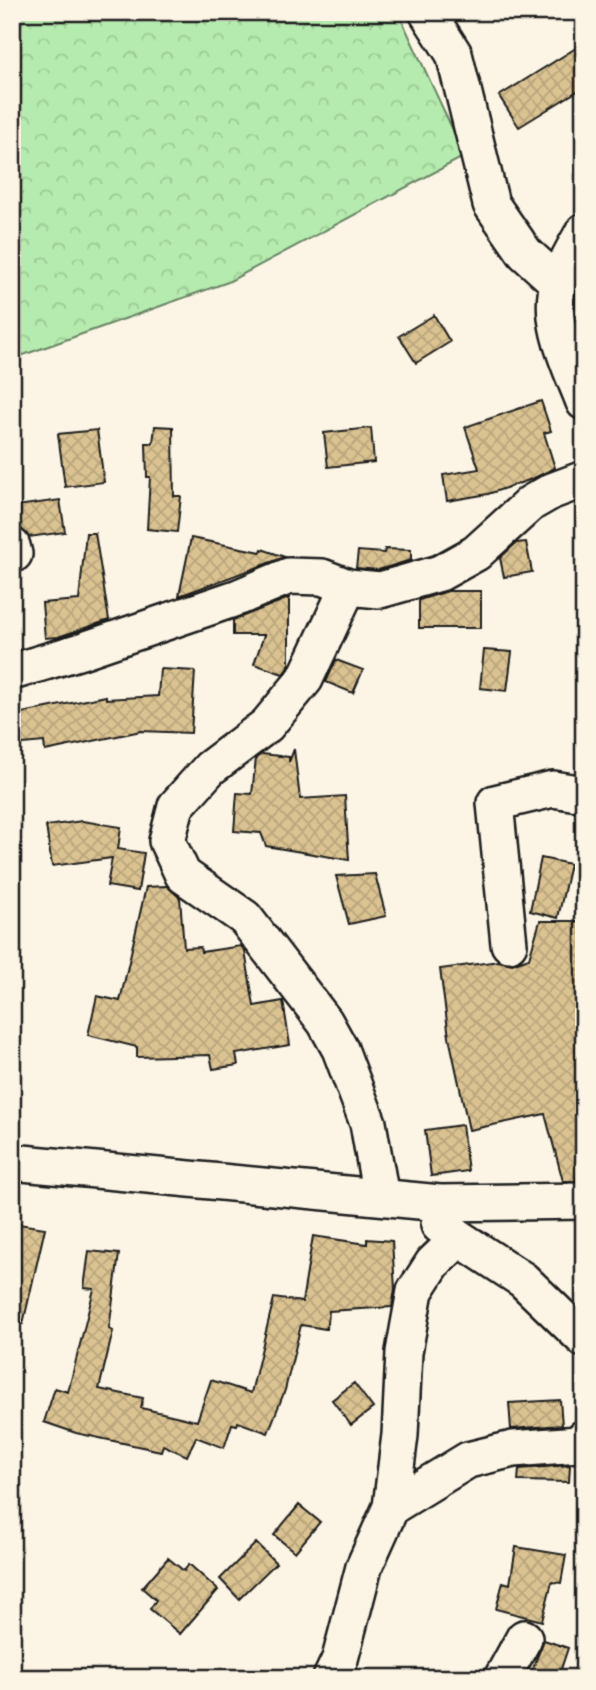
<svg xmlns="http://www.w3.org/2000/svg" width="596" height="1690" font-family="'Patrick Hand',sans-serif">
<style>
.forest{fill:url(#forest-crowns);stroke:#688465;stroke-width:2}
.building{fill:url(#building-cross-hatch);stroke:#1c1c1c;stroke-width:2}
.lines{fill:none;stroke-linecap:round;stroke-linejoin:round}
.minor-casing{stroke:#1c1c1c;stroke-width:40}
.minor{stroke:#fcf5e5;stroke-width:35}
</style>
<defs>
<pattern id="forest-crowns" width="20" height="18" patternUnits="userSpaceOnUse" patternTransform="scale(1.75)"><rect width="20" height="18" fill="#b5ebae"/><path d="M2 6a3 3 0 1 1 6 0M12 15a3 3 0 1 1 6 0" fill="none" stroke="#9bc995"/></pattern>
<pattern id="building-cross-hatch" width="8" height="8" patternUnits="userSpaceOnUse" patternTransform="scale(1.75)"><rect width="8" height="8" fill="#dac291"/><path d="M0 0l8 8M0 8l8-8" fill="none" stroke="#baa67c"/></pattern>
</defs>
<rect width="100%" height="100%" fill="#fcf5e5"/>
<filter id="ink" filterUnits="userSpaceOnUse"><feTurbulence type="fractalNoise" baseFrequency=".0143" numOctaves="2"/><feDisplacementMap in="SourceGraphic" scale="14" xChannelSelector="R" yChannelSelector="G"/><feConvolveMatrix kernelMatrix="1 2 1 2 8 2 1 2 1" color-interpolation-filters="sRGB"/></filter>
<g filter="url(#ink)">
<path class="forest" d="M12,12h386l67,144 -237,126 -216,77z"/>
<path class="building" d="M584,43v44l-65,40 -20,-31z
M434,315l16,27 -34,21 -17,-27z
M541,401l10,30 -7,2 11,35 -23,11 -44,15 -41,7 -4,-26 36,-6 -14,-42z
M155,426l18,1 1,69h7l-4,36 -30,-3 3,-52h-3l-1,-34h7z
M371,428l3,34 -46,5 -4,-34z
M97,430l7,52 -39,5 -7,-53z
M60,500l5,32 -36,5 -10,-10 -3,-21z
M86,533h9l14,87 -51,17 -13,1 -3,-35 37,-3z
M191,538l70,14 1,-3 23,8 -106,39z
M526,542l6,30 -28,5 -4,-19 16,-15z
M385,549l26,1v10l-33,10 -22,-2 2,-17 26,2z
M448,591h33v37h-62v-28z
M289,598v68l-6,8 -29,-10 10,-29h-31v-15z
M484,650l28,2 -5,39 -27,-3z
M336,660l27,10 -10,23 -27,-11z
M160,669l35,2 -4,62 -50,-2 -96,20 -1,-9 -32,3v-30l94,-19v3l52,-3z
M294,749l6,50 45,-3 4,64 -83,-14 -5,-13 -27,-2 3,-38 15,1 4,-36 6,-4 27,3v5z
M82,821l39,6 -3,22 26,4 -6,38 -31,-5 5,-28 -60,8 -6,-40z
M541,858l29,6 -12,54 -28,-7z
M375,874l11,42 -37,8 -13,-48z
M167,886l13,12 4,50 16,-1 1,5 40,-6 4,5 9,55 29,-5 7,44 -54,9 2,11 -25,4 -3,-14 -73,2v-10l-49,-12 9,-39 23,5 26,-114z
M540,921h44v260h-21l-18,-67 -76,16 -20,-93 -9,-68 59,-8 13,3 17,-6z
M462,1125l6,46 -37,5 -6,-46z
M12,1223l33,5 -22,96 -11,-1z
M313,1236l54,8v-5l25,2 3,48 -3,18 -63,4 -3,18 -25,-4 -16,65 -17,43 -30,-11 -1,3 -5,-1 -8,24 -28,-11 -9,19 -24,-11 -2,6 -85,-18 -32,-11 11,-34 13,4 26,-103 -10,-1 5,-37 30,3 -10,75 4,2 -14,58 44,9 -2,10 56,13 14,-41 40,13 23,-95 28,4z
M354,1383l19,25 -22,17 -19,-25z
M560,1400l2,25 -51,4 -2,-26z
M570,1465l-1,17 -51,-1 1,-12z
M299,1505l21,17 -25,30 -21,-17z
M256,1543l20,20 -37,36 -19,-20z
M516,1547l50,8 -5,28 -9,-1 -10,39 -46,-12 7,-27 7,2z
M168,1558l16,13 5,-7 29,26 -38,44 -30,-25 6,-9 -14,-12z
M544,1640l24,8 -10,30h-29z"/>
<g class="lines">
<g class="minor-casing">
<path id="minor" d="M427,12l27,42 37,150 34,49 33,30
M584,231c-9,16 -19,32 -25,50 -13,40 11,84 25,121
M12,546l2,8h-2
M348,587l-43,92 -38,46 -57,43 -34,38 -9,35 16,34 62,43 80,104 15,27 28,74 13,74
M12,672l69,-21 158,-54 50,-21 33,1 26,10 32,3 60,-17 36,-20 55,-50 21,-12 32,-12
M509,944l-14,-141 58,-14 31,5
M12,1162l428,41 144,-2
M439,1225l84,55 61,59
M391,1507l77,-47 45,-11 65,-5 6,-6
M331,1678l9,-19 24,-92 27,-60 9,-72 4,-83 11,-61 18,-28 25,-24
M502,1678l22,-40"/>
</g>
<use href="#minor" class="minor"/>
</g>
</g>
<rect width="596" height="1690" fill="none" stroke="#fcf5e5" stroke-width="42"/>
<rect x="21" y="21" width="554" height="1648" fill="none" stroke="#1c1c1c" stroke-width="2.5" filter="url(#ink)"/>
</svg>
